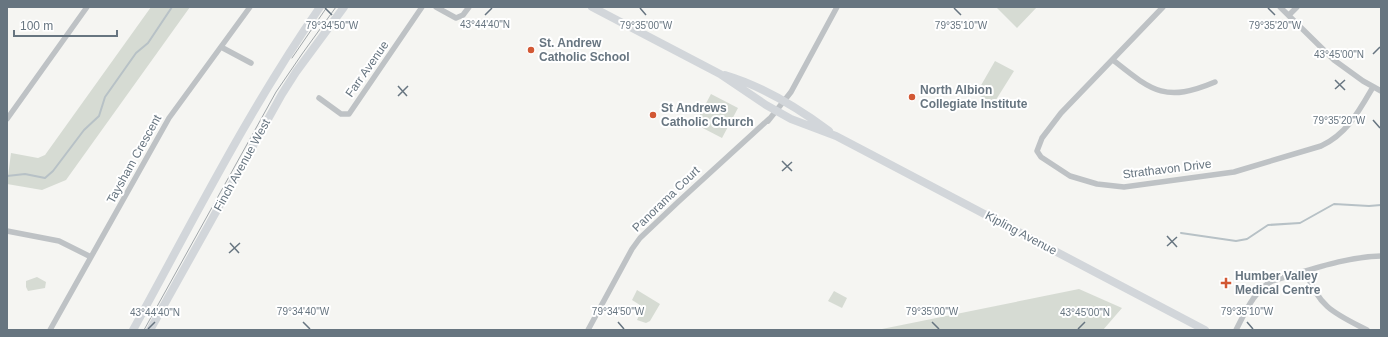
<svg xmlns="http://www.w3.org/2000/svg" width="1388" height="337" font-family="Arial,sans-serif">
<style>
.green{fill:#d6dbd3}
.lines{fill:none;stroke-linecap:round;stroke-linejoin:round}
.stream{stroke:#b7c1c6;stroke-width:2}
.minor{stroke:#bec2c5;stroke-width:5.5}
.secondary{stroke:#d2d6da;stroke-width:8}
.tram{stroke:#a0a6aa;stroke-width:1}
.ticks{fill:none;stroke:#677580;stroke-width:1.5}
.poi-dot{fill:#d25834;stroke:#fff;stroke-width:1.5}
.labels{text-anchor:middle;stroke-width:4;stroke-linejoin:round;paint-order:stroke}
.poi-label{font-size:12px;font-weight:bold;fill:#677580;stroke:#fff;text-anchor:start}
.street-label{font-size:12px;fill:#677580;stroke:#fff}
.ticks-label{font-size:10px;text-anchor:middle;fill:#677580;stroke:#fff;stroke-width:4;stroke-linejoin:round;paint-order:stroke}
</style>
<rect width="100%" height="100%" fill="#f5f5f2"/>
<path class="green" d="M151,7h39l-124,173 -24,10 -35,-6 4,-31 27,5 7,-3z
M996,7h41l-20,21z
M995,61l19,10 -20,32 -18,-9z
M711,94l27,14 -16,30 -27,-14z
M37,277l9,5 -1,6 -17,3 -2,-4v-6z
M1079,289l43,19 -19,22h-226z
M637,290l23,14 -10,17 -4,2 -9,-3 6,-13 -11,-7z
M834,291l13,7 -5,10 -14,-7z"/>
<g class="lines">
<path class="stream" d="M7,176l18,-2 20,4 8,-7 31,-41 15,-14 6,-19 31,-44 12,-10 24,-36
M1181,233l55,8 11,-2 21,-14 32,-2 34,-19 35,2 12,-1"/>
<path class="minor" d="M436,7l20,11 7,-3 6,-8
M1163,7l-102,106 -19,25 -5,13 4,6 29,19 27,8 27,3 110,-15 87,-26c26,-12 38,-35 52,-59
M1280,7l54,53 29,21 18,10
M1289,15l8,-8
M221,47l30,16
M1113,60c39,31 52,43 102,22
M319,98l22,16h8l73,-107
M7,119l80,-112
M768,121l23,-29 46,-85
M7,231l52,10 32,16
M1306,272c13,36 30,42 61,58
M50,330l119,-212 81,-111
M588,330l44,-81 8,-11 38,-36 91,-83
M1236,330c10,-19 17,-38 36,-49 36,-10 71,-24 109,-25"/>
<path class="secondary" d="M592,7l128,67 46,31 25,14 45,17 21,11 348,183
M725,75c37,11 73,33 104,56
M133,330c60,-109 116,-221 187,-323
M150,330l132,-236 14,-22 48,-65"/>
<path class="tram" d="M292,58l35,-51
M144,330l132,-238 26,-38 34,-47"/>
</g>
<path class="ticks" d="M325,8l7,7M640,8l6,7M954,8l7,7M1268,8l7,7M485,15l7,-7M1373,54l7,-7M1335,80l10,10M398,86l9,10M1335,89l10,-9M398,96l10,-10M1373,120l7,8M782,161l10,10M782,171l10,-9M1167,236l10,11M230,243l9,10M1167,246l10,-9M229,253l11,-10M303,322l7,7M618,322l6,7M932,322l7,7M1247,322l6,7M148,329l7,-7M1078,329l7,-7"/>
<g class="poi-dot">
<circle cx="531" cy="50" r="4"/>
<circle cx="912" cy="97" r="4"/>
<circle cx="653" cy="115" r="4"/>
<path d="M1224 277h4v4h4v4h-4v4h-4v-4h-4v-4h4z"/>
</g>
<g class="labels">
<g class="poi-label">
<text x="539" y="47">St. Andrew<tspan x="539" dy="14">Catholic School</tspan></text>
<text x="920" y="94">North Albion<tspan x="920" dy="14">Collegiate Institute</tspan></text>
<text x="661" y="112">St Andrews<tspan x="661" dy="14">Catholic Church</tspan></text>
<text x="1235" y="280">Humber Valley<tspan x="1235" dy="14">Medical Centre</tspan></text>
</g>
<g class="street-label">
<text transform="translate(367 69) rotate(-55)" y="4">Farr Avenue</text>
<text transform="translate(134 159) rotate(-61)" y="4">Taysham Crescent</text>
<text transform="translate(242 165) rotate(-61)" y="4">Finch Avenue West</text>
<text transform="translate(1167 169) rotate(-7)" y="4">Strathavon Drive</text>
<text transform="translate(666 199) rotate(-44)" y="4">Panorama Court</text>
<text transform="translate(1021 233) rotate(28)" y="4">Kipling Avenue</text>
</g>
</g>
<g class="ticks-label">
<text x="485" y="28">43°44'40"N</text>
<text x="332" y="29">79°34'50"W</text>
<text x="646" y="29">79°35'00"W</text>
<text x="961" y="29">79°35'10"W</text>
<text x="1275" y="29">79°35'20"W</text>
<text x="1339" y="58">43°45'00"N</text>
<text x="1339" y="124">79°35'20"W</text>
<text x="303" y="315">79°34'40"W</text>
<text x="618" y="315">79°34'50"W</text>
<text x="932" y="315">79°35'00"W</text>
<text x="1247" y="315">79°35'10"W</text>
<text x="155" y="316">43°44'40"N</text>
<text x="1085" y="316">43°45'00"N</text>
</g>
<rect width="1388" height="337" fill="none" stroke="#677580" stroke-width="16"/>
<path d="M14 30v6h103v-6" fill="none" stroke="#677580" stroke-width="2"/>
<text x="20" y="30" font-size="12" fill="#677580" stroke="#ffffff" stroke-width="3" paint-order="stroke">100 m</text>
</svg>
